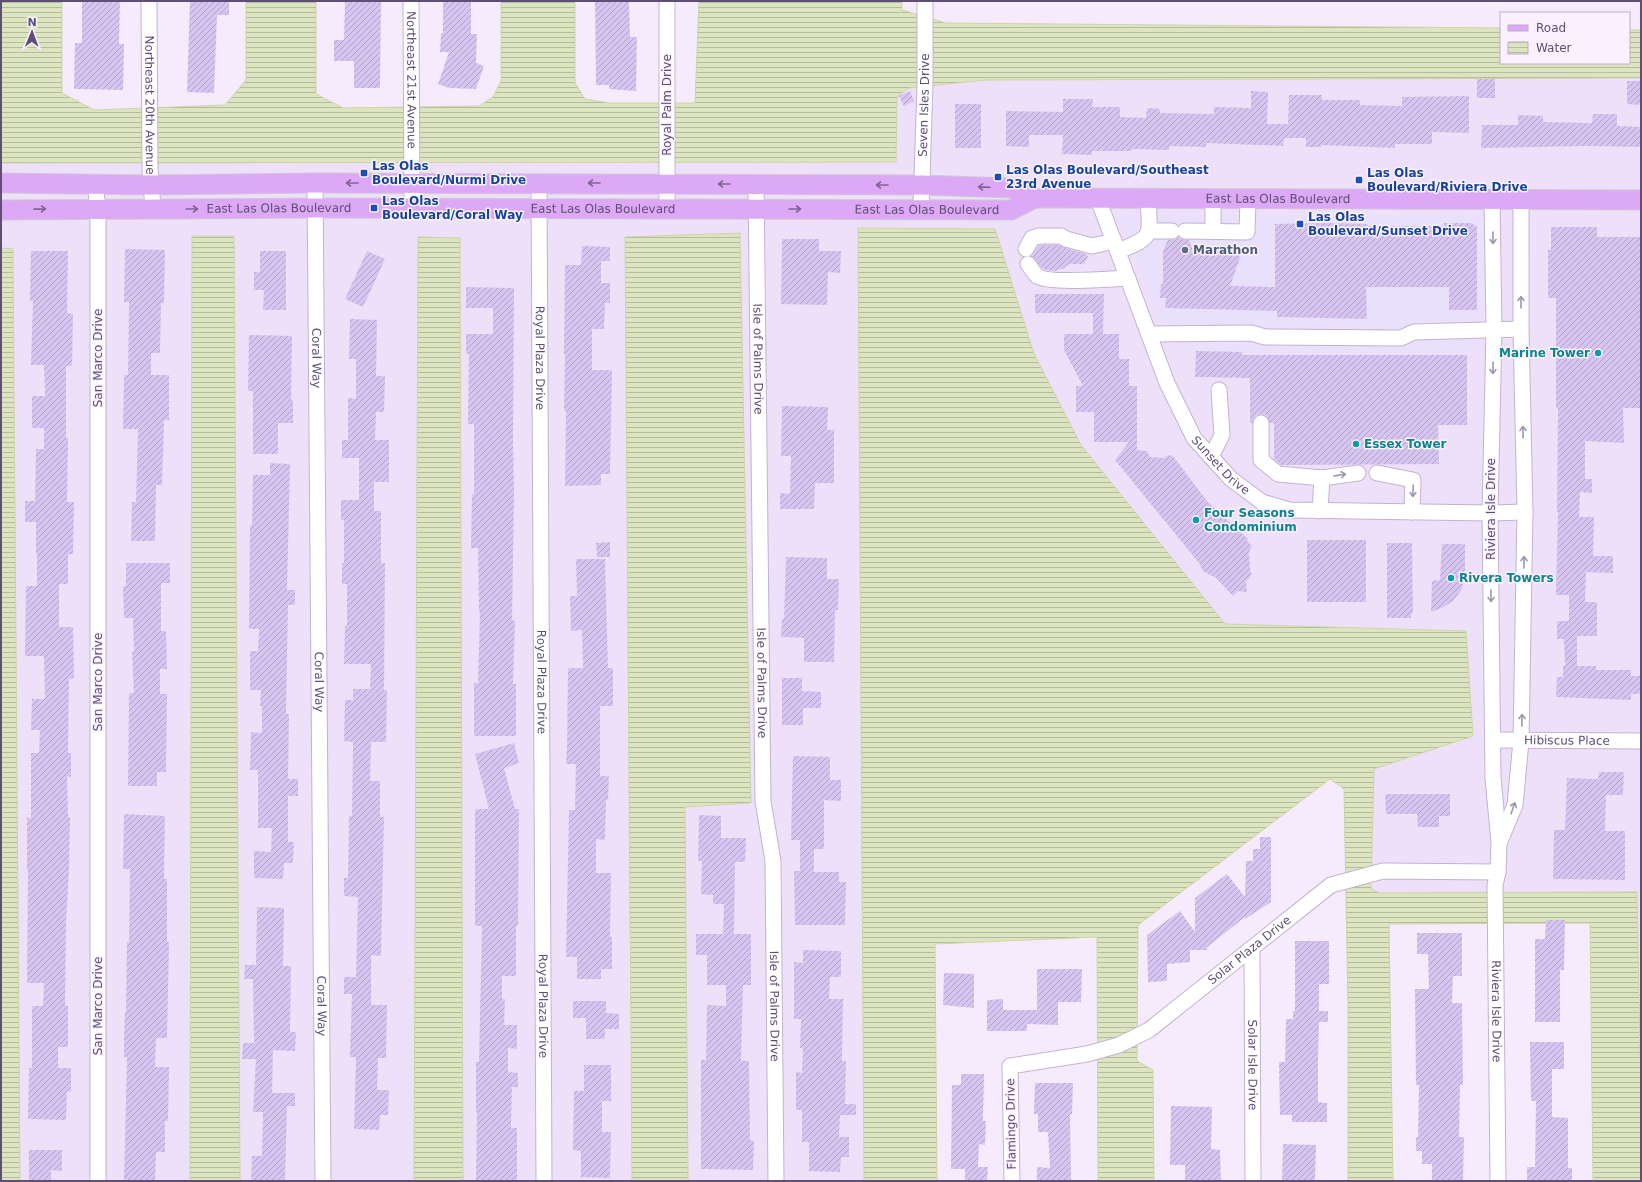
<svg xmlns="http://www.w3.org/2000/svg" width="1642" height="1182" font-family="'DejaVu Sans',sans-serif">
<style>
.residential{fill:#eee0f8;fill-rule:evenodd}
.commercial{fill:#e9e0fb}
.water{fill:url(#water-rules);stroke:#ccd6a7}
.building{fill:url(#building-hatch)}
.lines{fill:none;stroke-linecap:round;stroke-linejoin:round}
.minor-casing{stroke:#c2b3d0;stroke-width:17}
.major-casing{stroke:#cfcad6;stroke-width:21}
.minor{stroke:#fff;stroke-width:15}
.major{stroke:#dda8f5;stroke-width:19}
.oneway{stroke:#7e6596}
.oneway2{stroke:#9f95ad}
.transit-dot{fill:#1a4fb4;stroke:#faf1fe;stroke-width:1.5}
.service-dot{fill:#5c6f8a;stroke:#faf1fe;stroke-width:1.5}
.culture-dot{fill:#0f9aa8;stroke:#faf1fe;stroke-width:1.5}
.labels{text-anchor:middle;stroke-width:3;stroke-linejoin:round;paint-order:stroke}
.street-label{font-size:12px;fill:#5f4f76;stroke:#faf1fe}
.transit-label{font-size:12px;font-weight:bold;fill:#164399;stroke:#faf1fe;text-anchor:start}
.service-label{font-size:12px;font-weight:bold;fill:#4e5e75;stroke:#faf1fe;text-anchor:start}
.culture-label{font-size:12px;font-weight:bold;fill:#0d838f;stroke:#faf1fe;text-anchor:start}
</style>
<defs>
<pattern id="water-rules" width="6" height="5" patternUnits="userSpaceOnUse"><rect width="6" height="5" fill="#dde5c0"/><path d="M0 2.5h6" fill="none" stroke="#b6bca1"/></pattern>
<pattern id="building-hatch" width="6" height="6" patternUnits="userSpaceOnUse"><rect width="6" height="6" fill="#d8c4f0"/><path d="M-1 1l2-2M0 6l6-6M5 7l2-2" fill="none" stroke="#b2a2c7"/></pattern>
</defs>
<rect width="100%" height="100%" fill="#f6ebfc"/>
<path class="residential" d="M1641,78v1022l-4,-208 -258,1 -8,-4 3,-120 99,-33 -7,-105 -241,-7 -144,-179 -47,-91 -39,-125 -137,-1 6,953h-176l-3,-374 66,-4 -11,-570 -111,700 3,248h-169l-3,-943h-42l-4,943h-174l-6,-944 -41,-1 -3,945h-170l-7,-932 -12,-1v-85l894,-1 2,-64 3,-4 9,-6 77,-8zM1119,214l360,1h-361z"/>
<path class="commercial" d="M1118,214l361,1 1,136h-308z"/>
<path class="water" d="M1,1h61v92l32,17 131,-5 21,-25v-79h70v93l27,14 136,-2 14,-9 8,-16v-80h74v82l10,16 24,4h86l4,-102h203v9l44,13 555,5v35h128v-33h12v48l-655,2 -77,8 -9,6 -3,4 -1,64 -895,1z
M858,228l137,1 39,125 47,91 144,179 241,7 7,105 -99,33 -3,120 8,4 258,-1 4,208v81h-48l-3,-258 -201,1 4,257h-45v-174l-4,-218 -14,-10 -192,146 -1,136 16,9 1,111h-56l-1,-244 -162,7 2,237h-73z
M740,233l11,570 -66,4 3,374h-56l-7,-944z
M192,236h42l6,945h-50z
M418,237l42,1 3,943h-49z
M1,248l12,1 7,932h-19z"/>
<path class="building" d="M82,1h38l-1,43h5l-1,46 -49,-1 1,-46h7z
M190,1h39v14h-12l-3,78 -27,-1z
M345,1h36l-1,87h-26v-27h-20v-21h10z
M443,1h28v33h6l-1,29 8,3 -8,23 -27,-1 -11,-4 11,-32h-9l1,-19h2z
M595,1h34l1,36h7l-1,54 -27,-2v-4h-13z
M1477,79h18v19h-18z
M1627,81h14l-1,24 -13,-1z
M910,91l4,10 -10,5 -5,-10z
M1251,91l17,1 -1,32h21l1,-29h33v5h38v5l42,1v-9l67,-1v37l-37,-1v12h-37v4l-74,-3v2h-15v-9h-22l-1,8 -77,-3v4l-37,-1v4l-37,-1v2h-40v4l-30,-1 1,-19h-34v12l-23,-1v-35l57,1v-13h30l-1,8h28v10l26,1 1,-10 13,1v4l54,1v-7l37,1z
M955,104h26v44h-26z
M1593,114h24v12l24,1v20l-55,-1 -105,2 1,-23h36v-10l25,1v6l49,1z
M1330,223l38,1 -1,2h77v-3h27l6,4v83h-28v-23h-83l1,32 -90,-2v-6l-112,-3 1,-10h-6l1,-14h2v-33l5,-11 8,-1 2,-2 3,2 8,1 4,10 49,2 -12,34 45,1v-63z
M1551,227h46v10h44v171h-18l1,35 -39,-2v38h7v14l-12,-1 -1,25h15l-1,39h20v17l-27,-1 -1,30h12v34h-20v30h19v4h35v6h10v18h-10v6l-75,-3 1,-20h6v-11h2l-1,-27h-7v-18h12v-26h-13l2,-83h-1l1,-104h-2v-110h-8v-48h3z
M782,239h37v12h22l-1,22 -12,-1 -1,33 -46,-1z
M1040,245h19l9,4 18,5 2,3 -4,7h-15l-6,5h-5l-2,2 -10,-1 -4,-2 -10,-12 6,-10z
M582,246l28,1v14h-9v22h9v20h-5l-1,26h-12v41h20l-2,104h-9v11l-36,1 1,-75h-2l1,-57h-1l1,-89h16z
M125,249l40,1 -1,53h-3l-1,50h-9v22h18v45h-5l-2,65h-6l-1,56h-24l1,-39h4l2,-73h-15l1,-54h4l1,-73h-5z
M31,251h37l-1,62 6,1 -1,52h-6v72h2l-1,64h7l-1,52h-5v30h-9v43h14l1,51 -5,1 -1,74h3v24l-4,-1 1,41h2l-1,53 -3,52 -1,84h3v41h-10v21h13v24l-4,-1 -1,29 -38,-1 1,-51h3v-62h11l1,-23h-17l1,-113h-1v-52h4v-65h8l1,-23h-9l1,-31h13l-1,-43h-19l1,-70h11v-32h-1v-32h-11v-21h10l1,-52h8v-21h-12v-32h13l-1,-31h-13l2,-64h-3z
M260,251h26v59h-23l1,-20h-10v-18h6z
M367,251l18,8 -22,48 -18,-8z
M466,287l48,1 -1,151 1,56 -2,125 3,1 -2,63h3v52h-42v-53h4l2,-71h-1l-1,-64h-7l1,-54h2v-70h-6l1,-70h-3v-20h27v-26h-27z
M1035,294h69l-1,40h16v25h10v27h8v64l10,1 3,6 14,1 4,-3 5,1 34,45 41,38 -1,2 5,5 -3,6 1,19 2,3 -6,8 1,10 -9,-1 -5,5 -17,-18 -13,-7 -4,-8 -84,-103 14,-18h-35v-30h-18v-26h7l-19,-36v-16h29v-21h-58z
M350,319l27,1 -1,56h9l-1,36h-8l-1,28h14v42h-15v29h7v52h4l-1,127h3l-1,52h-15l-1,39h10v36h4l-3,139 -10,-1v50h16l-1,53h-8l-1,32h12l-1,25h-8l-1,15 -25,-1 2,-72h-6l2,-63h-8v-17h12l2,-80 -14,-1v-18h4l1,-62h3l1,-74 -9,-1 1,-41h8v-11h17l1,-25h-27l1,-38h2v-42h-5v-21h2v-43h-3v-20h18v-42h-17v-18h6v-42l8,1v-40h-7z
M249,335l43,1 -1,64h2v23h-15v31h-25v-63h-5z
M1196,351l46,1v3h225v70h-29l1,39 -158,1 -7,-6v-36h-4l-4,-8 -5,-1 -5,1 -4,8h-2v-45l-55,-1z
M782,406l46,1 -1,23h7v53h-19l-1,26h-34v-16l10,1 1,-38h-10z
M270,463l20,1 -3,126h8v15h-7l-2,109h3l-1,65h10v17h-10v46h6l-1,21h-9l-1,16 -29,-1v-27l17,1 1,-24h-14v-58h-8l1,-38 11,1v-27h-2l1,-16h-11v-39h8l1,-22h-10l1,-104h2l1,-50h17z
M1307,540h59v62h-59z
M610,542v15h-13l-1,-14z
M1387,543h25l1,70h-2v5h-24z
M1442,544h23v33l-3,12 -9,12 -11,7 -11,4 1,-31 8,-1z
M786,557l41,1v21h12l-1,31h-3l-1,52h-30v-24l-23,-1 1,-18h2z
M576,559h29l3,109h5v38h-13v70h9l-1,24h-2l-1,40 -9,-1v34h15l-1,64h2v32h-11v10h-24v-22h-11l3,-147h6l1,-46h-10l1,-17 1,-79h15l-1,-38 -11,1 -1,-35h7z
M126,563h44v20h-9v48h5l1,38h-7v25h7l-1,78h-9v14h-29l1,-93h5l-2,-41h2l-1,-34h-9l-1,-32h3z
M782,678h20v13l19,1v16h-18v17h-21z
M514,743l5,20 -15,5 11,41h4l-1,117h-2v50h-14v23h3l-1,26h13v24l-9,-1v24l10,1v14h-6l-1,41h6v53h-41l1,-69h-1v-50h3l3,-136h-7v-117h14l-14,-55z
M793,756l37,1v23h11v21l-17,-1v49h-10v23h25v10h7l-1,43h-50l-1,-54h6v-31h-9z
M1599,772h25l-1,23h-17l-1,36h20v49l-72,-1 1,-49h11l2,-52 31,1z
M1385,794h65v22h-11v11h-21l-1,-13h-31z
M124,814l41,2 -1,63h3v63h2l-2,96h-11l-1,29h14l-1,54h-3v31h-9l-1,29h-31l3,-124h-3v-18l1,-27h1l1,-70h2l1,-73h-7z
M699,815l22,1v22h25l-1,24h-10l-1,72h17v51h-8l-2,76h8l1,79 4,1 -1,29 -52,-1v-109h5l1,-55 19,1v-21h-19v-30h-11v-21h27l1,-30h-11v-9l-12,-1 1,-33h-4z
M1260,837h11v65l-26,17v-2l-39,31 2,2h-18v12l-23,2v17l-19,1 -1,-47 33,-24 15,21v-34l32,-24 18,23 1,-36h7v-12h7z
M257,907l27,1 -1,58h8l-1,66h6l-1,19 -22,-1 -1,43h23v13h-8l-2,75h-34l1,-25h10l1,-44h-10l3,-53h-14l1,-16h11l-1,-64h-9l1,-14h11z
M1546,920h19l-1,50h-4v52h-25v-83h10z
M1417,933h45v43h-9l-1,27h10l1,82h-3l-1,52h5l-1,44h-31v-17h-10v-13h-6v-14h2l1,-52h-3l-1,-96h14l-1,-35h-11z
M1295,941h34v43h-10v27h9v11h-9l-1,40v40l9,1v19h-35v-7h-12l-1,-53h6l1,-43h7v-8h2z
M803,950l38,1v26h-11l-1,22h14l-1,62h4l-1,43h11v11h-16l-1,22h10v20h-8l-1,15 -31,-1v-29h-7v-32h-6v-38l6,1 1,-25h-3l1,-29h-7v-57l9,1z
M1037,969h45l-1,33h-23v23l-31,-1v7h-40v-31l16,-1v11h34z
M944,973l30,1v34l-31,-3z
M573,1001h33v12l13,1v15h-14v10h-19v-21h-13z
M1530,1042h34v27h-12v48l16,1v50h4v13h-45v-14h8l1,-66h-5z
M584,1065h27v36h-9v31h9l-1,46 -29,-1v-26l-8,-1 1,-59h10z
M961,1074h23l-1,47h3l-1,24 -6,-1 -1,23h10l-1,14h-22v-12h-14l1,-84h9z
M1035,1083h38l-1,32 -2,-1 1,67h-34v-14l13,1 -2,-36h-10v-18h-4z
M1171,1106l41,1 -1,42 9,1 1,31h-36v-16h-15z
M1283,1144l33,1 -1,36h-33z
M29,1150h33v21l-11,-1v11h-22z"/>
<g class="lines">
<g class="minor-casing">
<g id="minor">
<path id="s1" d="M149,1l1,168 3,40"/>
<path id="s2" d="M411,1l1,207"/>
<path d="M667,1v208"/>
<path d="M95,183l3,26v972"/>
<path id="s3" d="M315,183l8,998"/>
<path id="s4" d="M539,183l5,998"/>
<path id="s5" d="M756,184l7,617 10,60 3,320"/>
<path id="s6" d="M1098,199l69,184 27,55 37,41 31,23 27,8 201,3 35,-1"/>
<path id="s7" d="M1492,199l2,131 -4,183 3,265 6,64 -1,30 -3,13 3,296"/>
<path id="s8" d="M921,209l4,-126v-82"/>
<path d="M1149,231h23"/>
<path d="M1185,231l62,1 1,-32"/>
<path d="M1213,231v-32"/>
<path d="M1026,249l6,-11 7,-2h22l5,3 26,7 22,-5"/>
<path d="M1118,251c36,-14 32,-14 30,-52"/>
<path d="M1028,264c3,4 6,9 9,12 11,8 75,3 91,2"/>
<path d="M1149,334l102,-1 14,4 136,1 13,-6 107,-3"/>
<path d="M1261,423v37l17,14 44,4 -2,33"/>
<path d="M1211,457l11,-22 -3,-45"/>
<path d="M1377,473l36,7 -1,32"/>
<path d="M1322,478l36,-5"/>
<path id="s9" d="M1493,740l148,1"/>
<path d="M1500,841l15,-36 6,-64 4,-229 -4,-183v-130"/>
<path id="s10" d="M1252,948l1,233"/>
<path id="s11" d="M1012,1181l-2,-115 77,-12 32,-9 30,-15 182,-145 52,-14 115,1"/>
</g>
</g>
<g class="major-casing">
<g id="major">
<path id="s12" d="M1,183l150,2 164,-2 606,2 90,3 24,10 606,2"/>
<path id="s13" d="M1,210l315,-2 695,2 24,-12"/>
</g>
</g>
<use href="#minor" class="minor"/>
<use href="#major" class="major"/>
</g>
<defs><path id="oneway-shaft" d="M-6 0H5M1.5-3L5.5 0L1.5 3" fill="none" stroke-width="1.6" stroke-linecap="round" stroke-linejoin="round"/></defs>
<g class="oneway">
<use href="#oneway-shaft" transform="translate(352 183) rotate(-180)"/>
<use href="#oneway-shaft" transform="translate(594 183) rotate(180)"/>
<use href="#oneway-shaft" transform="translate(724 184) rotate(-180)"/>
<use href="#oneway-shaft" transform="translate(882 185) rotate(-180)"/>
<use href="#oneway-shaft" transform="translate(984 187) rotate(-178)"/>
<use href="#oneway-shaft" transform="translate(40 209) rotate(-1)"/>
<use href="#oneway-shaft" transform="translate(192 209)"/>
<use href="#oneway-shaft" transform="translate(795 209)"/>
</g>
<g class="oneway2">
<use href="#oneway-shaft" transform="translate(1493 238) rotate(89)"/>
<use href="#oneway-shaft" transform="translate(1521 302) rotate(-90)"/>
<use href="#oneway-shaft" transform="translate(1493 368) rotate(91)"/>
<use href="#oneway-shaft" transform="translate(1523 432) rotate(-91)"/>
<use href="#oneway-shaft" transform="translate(1340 475) rotate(-8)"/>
<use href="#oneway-shaft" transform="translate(1413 491) rotate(92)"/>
<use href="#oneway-shaft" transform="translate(1524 562) rotate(-89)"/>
<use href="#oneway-shaft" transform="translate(1491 596) rotate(89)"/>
<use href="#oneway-shaft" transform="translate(1522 720) rotate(-89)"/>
<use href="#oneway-shaft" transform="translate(1513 808) rotate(-71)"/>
</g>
<g class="transit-dot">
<rect x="360" y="169" width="8" height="8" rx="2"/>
<rect x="994" y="173" width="8" height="8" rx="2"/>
<rect x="1355" y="176" width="8" height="8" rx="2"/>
<rect x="370" y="204" width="8" height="8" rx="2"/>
<rect x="1296" y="220" width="8" height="8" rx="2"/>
</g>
<circle class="service-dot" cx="1185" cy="250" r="4"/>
<g class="culture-dot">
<circle cx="1598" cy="353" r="4"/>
<circle cx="1356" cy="444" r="4"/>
<circle cx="1196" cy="520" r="4"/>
<circle cx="1451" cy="578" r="4"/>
</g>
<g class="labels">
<g class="street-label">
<text dy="4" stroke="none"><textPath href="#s2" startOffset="79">Northeast 21st Avenue</textPath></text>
<text dy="4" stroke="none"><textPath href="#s1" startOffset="104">Northeast 20th Avenue</textPath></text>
<text transform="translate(667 105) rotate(-90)" y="4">Royal Palm Drive</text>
<text dy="4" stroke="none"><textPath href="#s8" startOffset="104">Seven Isles Drive</textPath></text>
<text dy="4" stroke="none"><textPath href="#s12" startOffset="1279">East Las Olas Boulevard</textPath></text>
<text dy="4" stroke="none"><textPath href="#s13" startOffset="278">East Las Olas Boulevard</textPath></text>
<text dy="4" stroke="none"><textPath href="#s13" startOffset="602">East Las Olas Boulevard</textPath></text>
<text dy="4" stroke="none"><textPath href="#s13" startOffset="926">East Las Olas Boulevard</textPath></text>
<text transform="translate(98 358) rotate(-90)" y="4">San Marco Drive</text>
<text dy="4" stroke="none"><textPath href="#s3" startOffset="175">Coral Way</textPath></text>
<text dy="4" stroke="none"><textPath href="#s4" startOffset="175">Royal Plaza Drive</textPath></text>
<text dy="4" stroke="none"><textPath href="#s5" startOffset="175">Isle of Palms Drive</textPath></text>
<text dy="4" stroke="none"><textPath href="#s6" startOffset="296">Sunset Drive</textPath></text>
<text transform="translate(1491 509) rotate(-90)" y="4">Riviera Isle Drive</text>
<text transform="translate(98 682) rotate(-90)" y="4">San Marco Drive</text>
<text dy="4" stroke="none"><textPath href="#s3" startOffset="499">Coral Way</textPath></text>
<text dy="4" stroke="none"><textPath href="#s4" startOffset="499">Royal Plaza Drive</textPath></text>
<text dy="4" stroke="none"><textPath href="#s5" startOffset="499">Isle of Palms Drive</textPath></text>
<text dy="4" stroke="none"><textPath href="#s9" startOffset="74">Hibiscus Place</textPath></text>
<text dy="4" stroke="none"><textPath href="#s11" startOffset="388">Solar Plaza Drive</textPath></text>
<text transform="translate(98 1006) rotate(-90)" y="4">San Marco Drive</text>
<text dy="4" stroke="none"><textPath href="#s3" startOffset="823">Coral Way</textPath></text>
<text dy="4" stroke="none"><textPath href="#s4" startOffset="823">Royal Plaza Drive</textPath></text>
<text dy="4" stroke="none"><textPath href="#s5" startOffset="823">Isle of Palms Drive</textPath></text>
<text dy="4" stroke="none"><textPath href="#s7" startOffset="813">Riviera Isle Drive</textPath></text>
<text dy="4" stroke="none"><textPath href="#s10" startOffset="117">Solar Isle Drive</textPath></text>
<text transform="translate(1011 1124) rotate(-91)" y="4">Flamingo Drive</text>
</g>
<g class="transit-label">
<text x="372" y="170">Las Olas<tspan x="372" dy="14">Boulevard/Nurmi Drive</tspan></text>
<text x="1006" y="174">Las Olas Boulevard/Southeast<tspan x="1006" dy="14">23rd Avenue</tspan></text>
<text x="1367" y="177">Las Olas<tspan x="1367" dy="14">Boulevard/Riviera Drive</tspan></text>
<text x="382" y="205">Las Olas<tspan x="382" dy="14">Boulevard/Coral Way</tspan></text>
<text x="1308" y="221">Las Olas<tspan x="1308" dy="14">Boulevard/Sunset Drive</tspan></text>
</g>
<g class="service-label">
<text x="1193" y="254">Marathon</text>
</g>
<g class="culture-label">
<text x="1590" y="357" text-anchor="end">Marine Tower</text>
<text x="1364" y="448">Essex Tower</text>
<text x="1204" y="517">Four Seasons<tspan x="1204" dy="14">Condominium</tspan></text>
<text x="1459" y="582">Rivera Towers</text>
</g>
</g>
<rect width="1642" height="1182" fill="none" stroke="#5f4f76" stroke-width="4"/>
<rect x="1500" y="12" width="130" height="52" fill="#faf1fe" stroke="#bcb0c8"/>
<rect x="1508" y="25" width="20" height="6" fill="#dda8f5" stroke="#bcb0c8"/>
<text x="1536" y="32" font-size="12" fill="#5f4f76">Road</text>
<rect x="1508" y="42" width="20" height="12" fill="url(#water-rules)" stroke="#bcb0c8"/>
<text x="1536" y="52" font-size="12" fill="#5f4f76">Water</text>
<g transform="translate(32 32) rotate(1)" stroke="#faf1fe" stroke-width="3" paint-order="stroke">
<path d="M0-3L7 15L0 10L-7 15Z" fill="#5f4f76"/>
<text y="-6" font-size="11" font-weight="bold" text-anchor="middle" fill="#5f4f76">N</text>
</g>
</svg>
